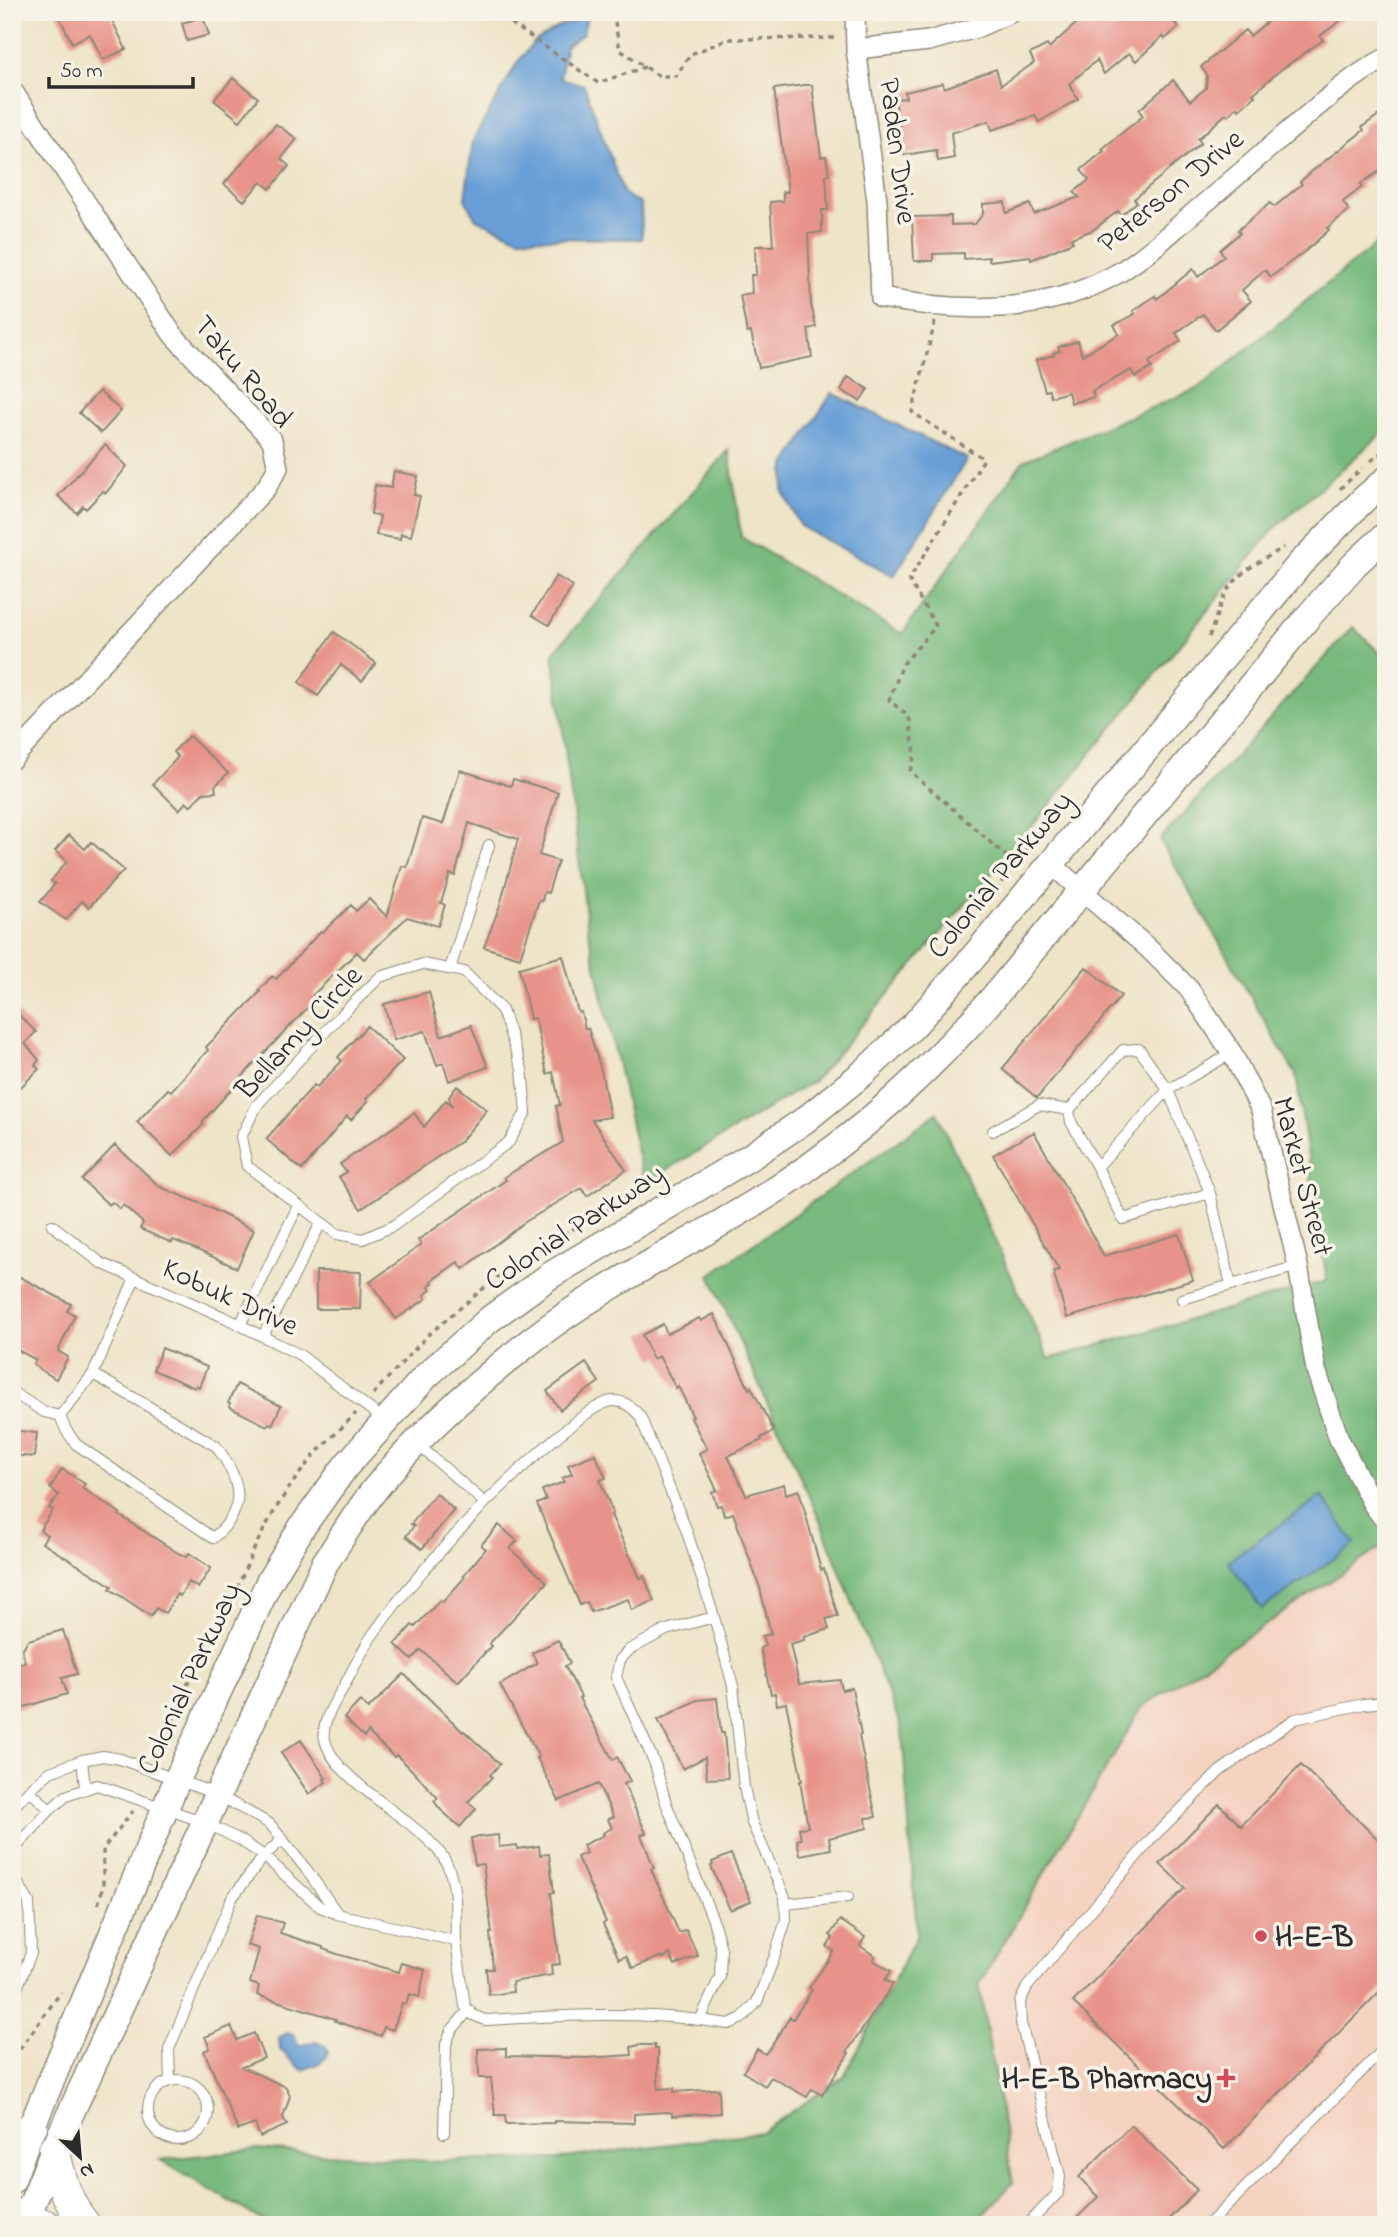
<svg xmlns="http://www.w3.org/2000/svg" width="1398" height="2237" font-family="'Indie Flower',sans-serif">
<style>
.built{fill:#f5d3c1}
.forest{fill:#78ba7d;stroke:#527254;stroke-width:2}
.water{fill:#689fd6;stroke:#4a6580;stroke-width:2}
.building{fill:#e89389}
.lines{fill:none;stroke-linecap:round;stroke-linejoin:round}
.lane-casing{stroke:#8c8879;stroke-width:12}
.street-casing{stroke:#8c8879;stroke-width:22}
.secondary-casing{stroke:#8c8879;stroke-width:29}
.primary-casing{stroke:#8c8879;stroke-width:32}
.path{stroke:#8c8879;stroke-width:3.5;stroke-dasharray:5 5;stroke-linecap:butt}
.lane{stroke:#fff;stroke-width:10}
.street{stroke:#fff;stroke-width:19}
.secondary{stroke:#fff;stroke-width:26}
.primary{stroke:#fff;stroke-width:30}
.poi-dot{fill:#d1495b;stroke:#f7f3e8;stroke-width:2.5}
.labels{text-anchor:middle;stroke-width:7;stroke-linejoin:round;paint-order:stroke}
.street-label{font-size:30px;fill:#2b2b2b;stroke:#f7f3e8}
.poi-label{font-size:30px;font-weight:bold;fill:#2b2b2b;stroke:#f7f3e8;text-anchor:start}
</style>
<rect width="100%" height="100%" fill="#f7f3e8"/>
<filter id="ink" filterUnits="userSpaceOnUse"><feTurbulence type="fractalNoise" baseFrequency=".0143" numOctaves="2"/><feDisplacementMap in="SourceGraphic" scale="14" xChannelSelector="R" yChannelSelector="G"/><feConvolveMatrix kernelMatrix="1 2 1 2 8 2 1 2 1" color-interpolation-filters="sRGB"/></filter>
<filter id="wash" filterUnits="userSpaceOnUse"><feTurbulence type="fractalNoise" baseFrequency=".00686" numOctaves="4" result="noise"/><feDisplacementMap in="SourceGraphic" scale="28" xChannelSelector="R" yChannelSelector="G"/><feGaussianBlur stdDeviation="1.57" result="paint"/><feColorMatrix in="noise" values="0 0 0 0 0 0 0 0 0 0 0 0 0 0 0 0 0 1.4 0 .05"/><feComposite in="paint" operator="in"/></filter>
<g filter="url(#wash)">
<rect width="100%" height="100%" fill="#eee4c7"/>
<path class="built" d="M1386,1544v681h-413l40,-43 -34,-197 163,-278z"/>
<path class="forest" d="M1386,236v194l-113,100 -240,295 -218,255 -171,104 -56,-254 -35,-277 176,-203 12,87 161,97 121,-173 176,-73z
M1353,627l33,32v885l-244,163 -163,278 34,198 -40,42h-703l-110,-65 97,-11 170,12 131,-2 204,-27 82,-56 73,-141 -15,-206 -81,-206 -111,-248 227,-162 112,246 278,-78 -31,-206 -136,-235z"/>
<path class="water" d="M584,12h4l-5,22 -17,12 -6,32 24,7 40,109 17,10 1,35 -123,-1 -43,-19 -11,-20 8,-59 44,-77 18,-22 27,-16 10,-2z
M832,393l135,66 -73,117 -94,-50 -17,-35 2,-25z
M1322,1496l33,48 -93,65 -34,-48z
M287,2033l6,1 6,12 17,-5 7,3 5,6c-1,13 -14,15 -25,20 -10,-5 -14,-14 -23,-20l-1,-12z"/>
<g id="blocks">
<path class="building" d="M57,12h51l18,37 -23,11 -13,-26 -18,9z
M1089,12h77l13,15 -14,12 -2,-3 -27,25 -7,-8 -25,21 -7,-14 -28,24 9,15 -39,23 -4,-6 -43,14 -3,-9 -38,12 3,25 -16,3 -2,-11 -32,5 -9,-56 11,-1 -1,-6 38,-9 1,5 52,-19 5,16 33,-22 -4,-9 17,-9 2,3z
M1279,12h73l-32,24 3,4 -44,31 -26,23 2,2 -16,14 -2,-3 -9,9 -2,-2 -28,25 3,4 -67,56 3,3 -16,13 -3,-4 -25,19 -22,8 2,4 -42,18 -1,-4 -41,5v-4l-25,2v-6l-31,1v7h-19l-2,-44 39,-1v9l24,-1 8,-10v-10l22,-2 1,11 24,-9 4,10 45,-17 -5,-5 15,-12 -8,-10 23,-19 -2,-2 41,-33 -4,-6 34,-30 17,21 16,-13 1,-13 -6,-8 44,-37 5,6z
M203,17l6,18 -22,6 -5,-18z
M233,78l25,20 -18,23 -26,-21z
M804,85h8l9,72 5,-1 3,19h-3l2,35h-6v22l-14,2 3,70 5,23 -8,2 4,28 -53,11 -8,-36 -4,1 -7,-38 12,-2 -1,-18h5l-1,-29h18l-3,-44 13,-1v-9h5l-14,-103z
M1379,115l7,10v42l-26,17 2,3 -19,15 6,8 -22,18 2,2 -20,18 -38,29 -6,-7 -23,20 9,11 -35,29 -13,-16 -27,19 5,8 -32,21 3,6 -17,9 -4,-7 -39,21 2,6 -23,6 -3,-11 -17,5 -2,-7 -4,1 -9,-31 18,-5 -1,-2 7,-2 -2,-4 20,-6 4,14 37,-21 -5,-9 21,-11 -2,-3 22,-15 2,3 36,-30 5,8 26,-21 -4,-6 20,-17 -2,-3 32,-27 4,4 28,-23 -2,-2 11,-10 53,-42 -2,-3z
M276,124l21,15 -16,20 8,7 -19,23 -9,-7 -17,19 -20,-17z
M848,377l20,12 -8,12 -19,-11z
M99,391l22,20 -20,22 -22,-20z
M105,445l22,21 -21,27 -3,-2 -17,18 -3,-3 -6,7 -19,-17z
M394,471l24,5 -4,19 6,1 -9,40 -10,-2 -1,5 -24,-4 4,-19 -9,-2 4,-29 16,3z
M556,576l17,10 -24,39 -17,-10z
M334,632l42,31 -14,18 -21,-16 -23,31 -19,-14z
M189,736l39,37 -13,13 1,6 -13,1 -13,13 -4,-4 -7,8 -26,-26 25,-27 -5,-5z
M460,770l51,16 2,-7 45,13 -19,63 19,6 -10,32 -4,-1 -2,9 -3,-1 -19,58 -36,-11 16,-42 18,-66 -49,-16 -14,53 -5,-2 -9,29 4,2 -7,21 -31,-9 -43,42 -7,-7 -44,43 4,3 -66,69 -49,55 2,2 -32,32 -35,-34 31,-33 3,2 37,-41 -2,-3 54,-55 -1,-2 13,-14 4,3 6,-6 39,-42 2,1 28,-27 5,6 13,-12 18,18 15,-51 5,1 15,-49 21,6z
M69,835l16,14 6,-7 33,28 -35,37 -7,-6 -16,19 -26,-18 15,-18 -4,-3 16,-20 -12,-10z
M563,956l15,56h3l4,16h3l13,42 9,47 -18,3 34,50 -39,26 -5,-8 -57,34 -62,47 -5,-7 -27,19 2,2 -5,3 3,4 -7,5 2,4 -30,20 -26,-37 51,-37 -3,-5 88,-60 -2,-3 59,-35 -7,-36 4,-1 -7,-33 -6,2 -12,-56 -5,1 -11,-51z
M1086,967l35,29 -84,102 -35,-29z
M429,992l12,44 30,-11 17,42 -39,14 -6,-18 -6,2 -12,-34 -31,9 -10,-36z
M12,1008l24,24 -11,11 14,17 -4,5 4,4 -18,18 -9,-7z
M367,1026l36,34 -37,39 2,2 -17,19 -4,-4 -45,54 -36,-31 48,-54 3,2 25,-26 -4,-4z
M457,1086l30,24 -26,31 -100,68 -22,-32 7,-5 -6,-8 74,-51 10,14 22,-27 6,6 -3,-9z
M1034,1132l70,124 75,-22 14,46 -126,38 -14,-47 6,-1 -66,-115z
M115,1145l45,42 44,18 50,25 -17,38 -44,-20 -20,-8 -1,3 -32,-14 3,-6 -20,-18 -3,4 -8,-7 -3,3 -27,-25z
M316,1271l45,1 -1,37h-44z
M20,1277l51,27 -4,7 8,4 -17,36 10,6 -12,22 -23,-14 3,-5 -24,-13v-67l5,2z
M714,1314l35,75 2,-2 23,44 -13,7 1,2 -34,16 18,39 38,-11 2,10 13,-4 22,80 3,-1 14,47 -12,3 3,10 -25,8v3l-14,4 9,40 41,-4 2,10 10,-2 9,47 -2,1 17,81 -10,1 1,10 -38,10 2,11 -31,6 -3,-15 4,-1 -2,-11 9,-1 -8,-46h2l-16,-78 -9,2 -2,-12 -4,1 -11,-46 5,-2 -3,-10 9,-2 -11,-46 -27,-75 -9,3 -3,-11 -4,1 -5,-14 5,-2 -18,-37 8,-4 -16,-31 2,-1 -15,-31 -2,2 -17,-32 -6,3 -11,-24 21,-11 4,10 32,-16 2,3z
M162,1348l45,19 -8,20 -3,-2 -1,3 -42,-18z
M586,1363l13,19 -39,28 -13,-19z
M237,1384l44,22 -9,19 -3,-2 -2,3 -38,-19 1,-3 -2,-1z
M12,1430l25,3 -3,24 -22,-2z
M595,1454l11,24 -6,2 13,33 -2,2 29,63 4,-2 10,25 -22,9 -4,-11 -37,13 -4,-10 -7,3 -43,-101 9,-4 -4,-10 22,-8 -2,-4 10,-4 -4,-9z
M62,1469l23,15 -3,4 38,25 -1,2 59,38 8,4 3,-4 22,15 -13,20 -9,-6 -9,14 -3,-2 -12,19 -9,-5 -5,8 -41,-27 2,-3 -70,-43 5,-8 -7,-5 13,-20 -4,-2 10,-13 -9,-7z
M436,1493l18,17 -32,39 -16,-13 8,-10 -3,-2z
M499,1525l18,16 -7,8 37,33 -58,62 2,2 -33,36 -37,-32 -9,10 -17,-16 17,-19 3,2 25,-27 3,2 22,-25 -2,-1 23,-27 -5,-4z
M63,1630l14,44 -15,4 5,16 -55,17v-46l13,-3 -3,-12 6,-10z
M558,1640l12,23 -5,3 16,31 -2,1 34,62 4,-3 13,24 -6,3 22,49 -5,2 13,33 -3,1 28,64 7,-3 12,26 -23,9 -5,-11 -7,4 -1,-2 -29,12 -7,-12 -7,3 -16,-35 3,-2 -7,-16 -22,-49 9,-4 -3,-8 21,-10 -1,-2 9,-5 -4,-9 6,-2 -16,-33 -39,17 -22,-43 2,-1 -39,-72 37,-22 -5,-10z
M404,1674l59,58 1,-1 36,33 -10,11 2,2 -24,25 8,7 -16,18 -20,-18 -6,-8 4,-3 -30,-32 -12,-11 -2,2 -26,-25 -4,5 -20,-19 16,-17 8,8z
M717,1698l4,35h3l4,45 -21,1 -2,-22 -22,12 -25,-49 39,-20z
M301,1740l25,38 -2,1 2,3 -17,12 -28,-41z
M1301,1765l85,82v138l-162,164 -151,-147 112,-114 -25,-24 59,-60 22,22z
M498,1835l1,12 18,-2v4l22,-3 1,9 9,-1 5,38 -3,1 9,71 -9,1 1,10 -40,7 1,10 -24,3 -3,-26h7l-3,-36h2l-9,-69 -8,1 -4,-27z
M731,1854l20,47 -21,9 -19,-44 2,-1 -1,-3z
M257,1915l26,8 -3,10 43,14v2l14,5 62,18 3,-9 23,7 -6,27 -10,-3 -3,10 -4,-1 -9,27 -9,-3 -3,9 -46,-15 1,-2 -79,-24 2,-9 -9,-3 9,-34 -12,-4z
M840,1920l25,17 -5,9 15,10 -2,4 18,11 -6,9 8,4 -46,68 2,1 -27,42 -10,-6 -5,8 -36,-20 -6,9 -22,-14 14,-23 8,5 6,-7 19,-30 3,2 19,-29 -3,-2 25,-37 -7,-4 6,-9 -3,-3z
M231,2026l6,14 17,-7 10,25 -22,9 44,20 4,9 -7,21 4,8 -27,12 -5,-13 -17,6 -34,-79 6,-3 -5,-11z
M639,2045h16v4h3v40l16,-1v4l45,-3 1,24 -48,3v-3l-5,-1 -33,2v9l-80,-2v2l-48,1 -1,-9h-10l-4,-37h-12l-1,-29 28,-1v8l80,2 46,-3 -1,-8z
M1131,2125l66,65 -34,35h-93l28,-28 -19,-20z"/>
</g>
</g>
<g filter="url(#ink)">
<use href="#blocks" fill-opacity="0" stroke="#8c8879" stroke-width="2"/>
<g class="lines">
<g class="lane-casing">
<path id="lane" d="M423,964l41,8 38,38 20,59 4,43 -17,30 -116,84 -30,13 -26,-5 -90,-68 -6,-29 16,-32 80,-86 43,-42z
M450,969l39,-124
M993,1131l46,-26 30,5
M1097,1167l71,-77 64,-37
M1210,1193l-87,26 -26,-52 -26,-45 -2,-12 54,-60 16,-1 29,41 42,103 21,92
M52,1225l49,38 125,55 74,37 84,65
M1182,1299l116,-33
M240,1325l58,-119
M263,1336l58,-113
M93,1374l123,72c25,34 33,62 -3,92l-137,-94 -10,-14 -6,-14z
M93,1374l42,-96
M12,1392l32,20 16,4
M416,1443l69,60c22,-21 101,-99 127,-102 13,-1 20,7 28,15l46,113 28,88
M82,1760l3,28
M29,1790l21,20
M12,1809l17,-19 21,-18 32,-12 21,-4 17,3 96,35 54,30 36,45 31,44
M12,1852l38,-42 16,-14 31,-11 107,37 36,18 24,16 56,51 17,7 119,27 9,65 8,9 12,5c72,-4 143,-9 215,0l20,-43 1,-28 -8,-29 -47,-117 -11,-39 -39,-87 4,-17 9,-10 37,-20 48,-13 19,69 11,101 8,36 33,74 1,23 -12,38 -17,44 -15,16 -13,6 -29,-4
M12,1873l17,29 2,51 -19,48
M786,1904l62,-7
M456,1941c-1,-26 2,-55 -10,-79 -22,-42 -121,-82 -122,-130 0,-14 12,-32 19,-44 10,-18 19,-38 31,-55 33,-47 72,-88 111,-130
M148 2110a30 30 0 1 1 60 0a30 30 0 1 1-60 0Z
M170,2081l-1,-32 63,-151 32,-42 19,-17
M444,2133l2,-89 5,-13 18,-21
M1027,2225l31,-32 2,-17 -39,-153 -1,-21 7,-15 125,-149 68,-67 75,-52 69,-15 22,-2
M1208,2225l178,-178"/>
</g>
<g class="street-casing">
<path id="street" d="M855,12l1,37 21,151 4,98c81,15 166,17 239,-26 26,-16 48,-37 71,-57 31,-26 62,-53 93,-80 33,-28 64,-57 102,-77
M856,49l73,-8 47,-13 36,-16
M12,90l161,245 99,105 6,28 -12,20 -254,271
M1051,864l97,84 41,41 43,64 29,57 37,156 18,104 23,69 33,64 14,19"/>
</g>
<g class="secondary-casing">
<path id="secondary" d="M12,2180l20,-54 145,-346 92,-198 33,-55 43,-60 81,-91 64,-57 61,-44 202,-120 52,-35 58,-47 51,-48 63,-72 323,-389 63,-64 23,-20
M24,2225l30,-76 271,-586c16,-24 32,-51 50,-74 45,-56 101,-105 157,-149 77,-60 167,-100 248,-153 84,-56 147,-114 213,-189l315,-381 47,-53 31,-29"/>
</g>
<g class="primary-casing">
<path id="primary" d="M54,2149c7,28 12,54 32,76
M12,2150l20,-24
M12,2213l34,12"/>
</g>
<path class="path" d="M495,12l103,71 47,-16
M613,12l7,38 39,26h17l15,-22 38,-15 107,-1
M935,322l-23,90 72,47 -75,121 27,46 -33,38 -14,36 20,17 6,37 -5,17 104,92
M1371,461l15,-12
M1340,489l22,-21
M1209,637c7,-18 12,-41 25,-55 13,-15 33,-24 50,-35
M990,899l30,-44 30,-27
M373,1394l55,-59 93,-78 132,-71
M231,1607c18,-56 50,-116 90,-159 11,-12 24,-23 35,-35
M168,1742l10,-42 44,-73
M98,1904l5,-17v-38l30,-38
M12,2088l5,-35 44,-61"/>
<use href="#lane" class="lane"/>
<use href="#street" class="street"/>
<use href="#secondary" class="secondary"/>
<use href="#primary" class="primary"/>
</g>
</g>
<g class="poi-dot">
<circle cx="1261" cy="1936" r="7"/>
<path d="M1222.5 2067.5h7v7h7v7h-7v7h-7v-7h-7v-7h7z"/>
</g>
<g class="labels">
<g class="street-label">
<text transform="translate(899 151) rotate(83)" y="10">Paden Drive</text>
<text transform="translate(1170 190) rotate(-39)" y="10">Peterson Drive</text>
<text transform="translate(244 371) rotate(50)" y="10">Taku Road</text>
<text transform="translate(999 874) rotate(-50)" y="10">Colonial Parkway</text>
<text transform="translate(298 1032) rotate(-47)" y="10">Bellamy Circle</text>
<text transform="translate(1304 1176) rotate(75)" y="10">Market Street</text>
<text transform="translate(574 1226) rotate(-33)" y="10">Colonial Parkway</text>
<text transform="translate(231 1296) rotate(25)" y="10">Kobuk Drive</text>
<text transform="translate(188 1678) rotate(-65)" y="10">Colonial Parkway</text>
</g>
<g class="poi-label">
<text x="1275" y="1946">H-E-B</text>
<text x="1212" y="2088" text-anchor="end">H-E-B Pharmacy</text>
</g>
</g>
<rect width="1398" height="2237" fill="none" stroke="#f7f3e8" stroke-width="42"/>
<g transform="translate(80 2157) rotate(154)" stroke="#f7f3e8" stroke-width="5" paint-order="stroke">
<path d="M0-5L12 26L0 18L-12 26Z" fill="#2b2b2b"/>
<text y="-10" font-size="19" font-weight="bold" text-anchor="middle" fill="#2b2b2b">N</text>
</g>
<path d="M49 77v10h144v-10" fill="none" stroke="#2b2b2b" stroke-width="3.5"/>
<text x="60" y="77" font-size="21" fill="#2b2b2b" stroke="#f7f3e8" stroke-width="5" paint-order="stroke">50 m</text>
</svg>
